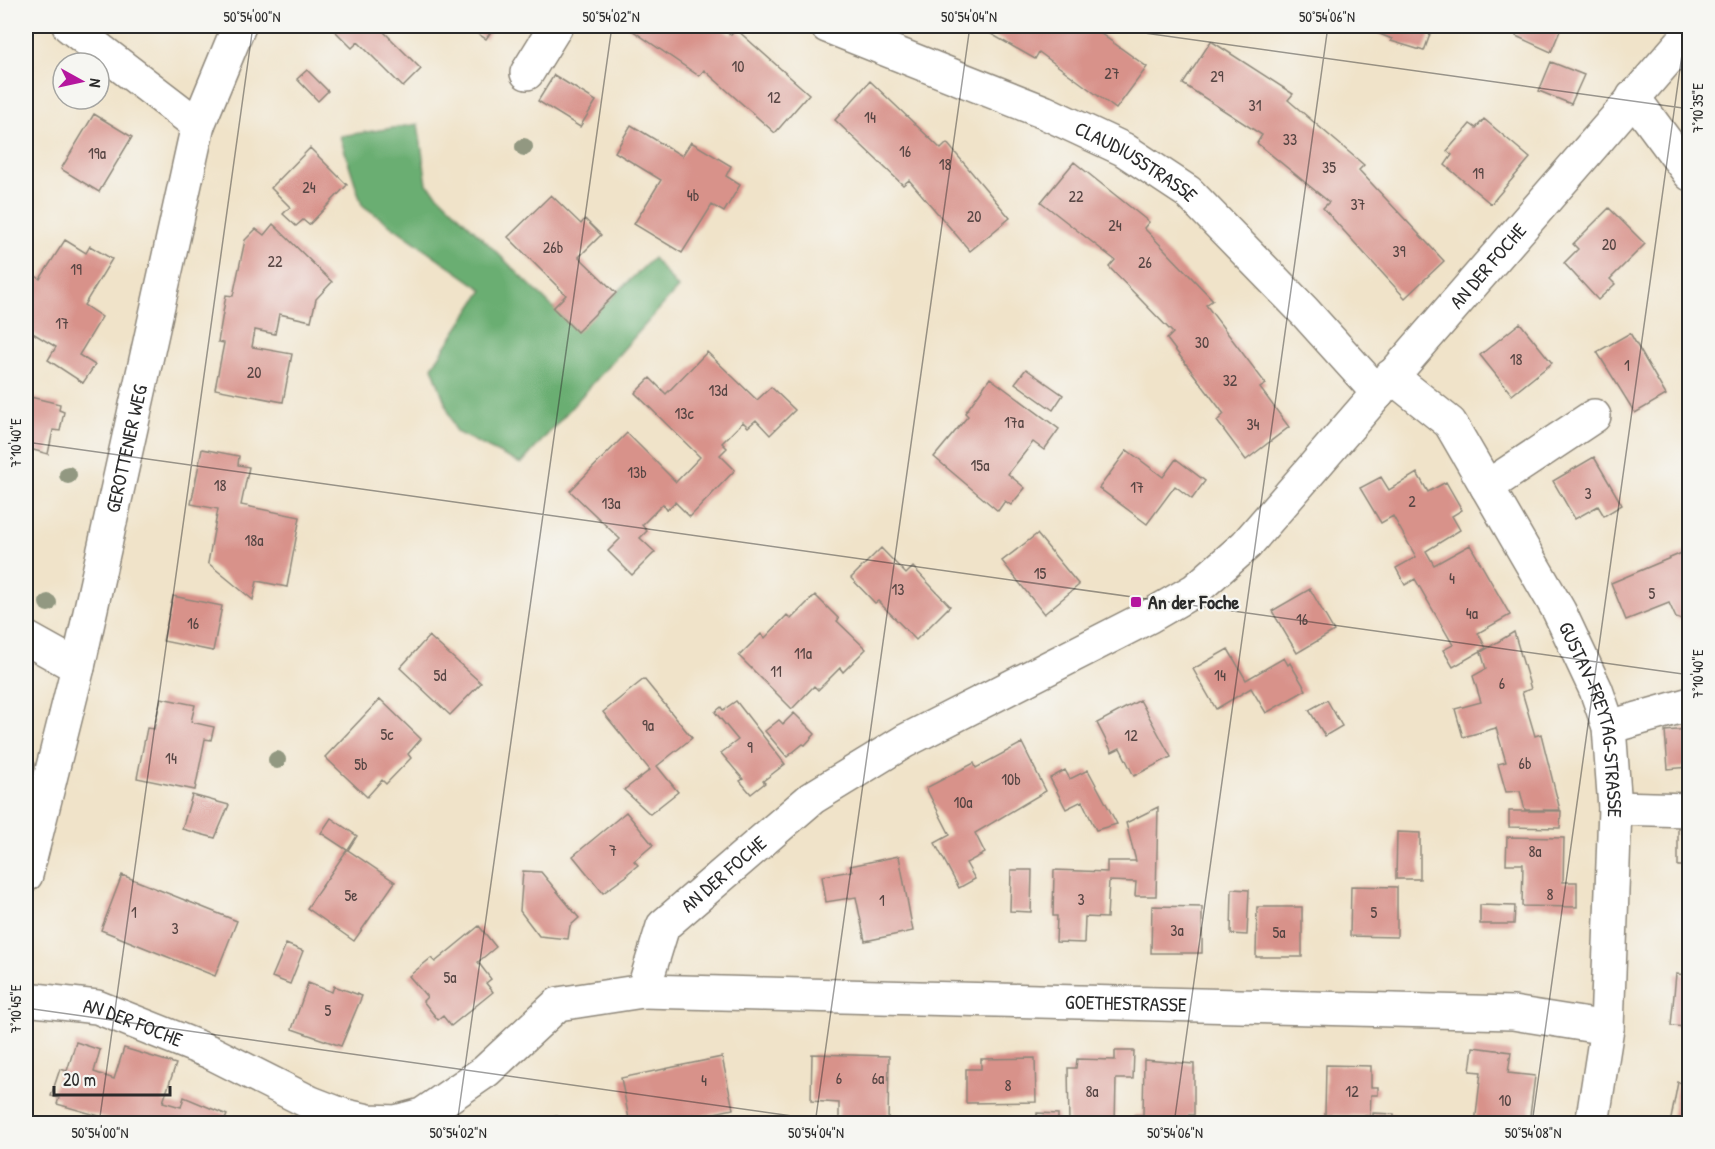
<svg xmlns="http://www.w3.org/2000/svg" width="1715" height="1149" font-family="'Patrick Hand',sans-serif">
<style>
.forest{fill:#6bae72;stroke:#4b6c4e;stroke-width:1.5}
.building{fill:#d8928a}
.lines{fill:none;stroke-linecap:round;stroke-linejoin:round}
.minor-casing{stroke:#8e877a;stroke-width:36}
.minor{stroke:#fff;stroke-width:33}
.tree{fill:#929881}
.ticks{fill:none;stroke:#2b2b2b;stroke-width:1.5;stroke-opacity:0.45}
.poi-dot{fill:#b5179e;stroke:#f6f6f2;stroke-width:2}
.labels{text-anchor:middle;stroke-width:4.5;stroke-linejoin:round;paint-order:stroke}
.number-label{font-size:16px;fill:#564543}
.street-label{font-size:20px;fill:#2b2b2b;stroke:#f6f6f2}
.poi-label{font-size:20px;font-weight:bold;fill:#2b2b2b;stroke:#f6f6f2;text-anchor:start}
.neatline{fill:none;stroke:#2b2b2b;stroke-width:2}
.ticks-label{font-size:15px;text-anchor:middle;fill:#2b2b2b}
</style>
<rect width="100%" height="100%" fill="#f6f6f2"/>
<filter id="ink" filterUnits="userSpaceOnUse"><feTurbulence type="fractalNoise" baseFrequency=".0167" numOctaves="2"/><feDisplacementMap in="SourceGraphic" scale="12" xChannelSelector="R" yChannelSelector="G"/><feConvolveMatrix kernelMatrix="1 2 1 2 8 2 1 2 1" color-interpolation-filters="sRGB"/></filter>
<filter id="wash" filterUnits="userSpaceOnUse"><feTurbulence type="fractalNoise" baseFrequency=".008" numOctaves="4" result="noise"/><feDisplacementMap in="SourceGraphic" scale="24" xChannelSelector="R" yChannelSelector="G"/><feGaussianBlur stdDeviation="1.35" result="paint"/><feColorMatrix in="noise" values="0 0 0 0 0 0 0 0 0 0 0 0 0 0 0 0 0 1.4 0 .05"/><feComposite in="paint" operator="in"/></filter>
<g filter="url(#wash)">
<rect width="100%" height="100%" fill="#f0e3c9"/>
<path class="forest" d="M418,124l9,60 150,147 76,-73 25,30 -157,176 -65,-32 -24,-65 51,-77 -121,-85 -22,-69z"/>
<g id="blocks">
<path class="building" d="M330,26h48l43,43 -18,18 -45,-45 -6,6z
M465,26h30l-9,13z
M626,26h91l14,9 5,-6 73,65 -34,39 -71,-63 -5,6z
M977,26h113l57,41 -31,42 -77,-57 -4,7z
M1372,26h68l-2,5 -6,-2 -8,22 -33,-10 1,-2 -22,-9z
M1520,26h42l-11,26 -35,-16z
M1211,41l82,53 -5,6 76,65 -5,5 85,91 -39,37 -82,-90 6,-6 -72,-59 5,-8 -79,-51z
M1551,62l33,13 -13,29 -32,-13z
M307,70l21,21 -10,10 -21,-22z
M554,75l42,26 -16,26 -42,-26z
M870,81l71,68 6,-6 63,75 -40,33 -61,-71 -6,5 -68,-65z
M94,114l38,23 -33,55 -38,-23z
M1484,119l46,39 -39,46 -46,-39 7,-10 -5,-4 12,-14 11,-13 6,4z
M631,125l51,31 9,-14 40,24 -5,10 14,9 -16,27 -12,-7 -30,48 -48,-29 27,-44 -46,-28z
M310,148l37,37 -38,40 -6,-5 -7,6 -13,-12 7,-7 -19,-19z
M1074,162l75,60 -5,6 69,72 -7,5 60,79 -6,4 29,39 -43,33 -29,-39 7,-7 -57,-75 6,-6 -64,-66 6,-7 -74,-58z
M551,195l30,29 4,-5 16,16 -22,22 37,36 -39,39 -24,-24 13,-13 -58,-58z
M1609,208l36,36 -35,35 5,5 -17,16 -34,-37 14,-14 -5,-5z
M273,224l59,58 -16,17 -5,22 -32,-7 -4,20 -20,-4 -3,17 40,7 -9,48 -68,-13 9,-46 -6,-1 8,-47 7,1 12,-56 11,-11 8,6z
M65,240l21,13 4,-7 22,13 -28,46 18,12 -23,38 16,10 -12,18 -35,-23 8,-13 -30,-18v-43l7,-12 7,5z
M1520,323l32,40 -40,32 -32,-40z
M1630,333l36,62 -31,18 -38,-61z
M707,352l50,48 14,-13 24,23 -25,25 -14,-15 -8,7 -5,-5 -21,21 5,5 -7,7 15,15 -45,47 -15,-15 -8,8 -4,-6 -21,21 5,6 -7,7 15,14 -23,23 -24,-24 12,-12 -50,-48 57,-58 49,49 24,-25 -65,-64 15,-15 16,16z
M1026,369l37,26 -10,15 -38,-27z
M990,378l69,51 -15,21 -11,-8 -25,32 17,14 -14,17 -6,-4 -7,10 -64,-54 34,-41 -3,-3z
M26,396l34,8 -1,6 5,2 -4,19 -7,-1 -5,24 -22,-6z
M202,449l37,7 -1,9 11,2 -8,38 59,12 -13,70 -30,-6 -4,19 -45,-37 10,-54 -27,-5z
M1127,450l36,27 13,-18 29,22 -13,18 -17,-13 -28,38 -48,-36z
M1594,457l28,48 -18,11 -6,-10 -23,13 -22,-38z
M1417,473l11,19 18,-10 16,28 -10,6 8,14 -34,21 8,14 36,-20 40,70 -32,18 8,15 -33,19 -10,-17 10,-5 -38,-66 -10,6 -9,-17 20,-11 -23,-41 -12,7 -21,-35 21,-11 8,13z
M1037,534l42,51 -35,29 -42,-53z
M881,548l25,26 7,-7 37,39 -34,34 -38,-39 -3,2 -24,-25z
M1689,550v70l-4,1 -9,-3 -7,-15 -43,17 -15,-37z
M1310,589l24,42 -37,22 -25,-42z
M815,595l24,24 -2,2 29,28 -23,23 -3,-4 -22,22 -4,-4 -22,23 -53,-53 22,-22 4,4 22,-23 4,4z
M173,596l49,10 -9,45 -50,-10z
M1514,632l17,57 -9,3 13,44 6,-2 19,76h-35l-5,-19 -14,1 -8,-28 8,-2 -10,-34 -33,9 -8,-28 26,-7 -8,-26 13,-7 -5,-17z
M429,636l52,47 -31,32 -50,-47z
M1228,649l18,31 38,-22 4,7 2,-2 16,27 -40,23 -15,-25 -35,21 -23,-40z
M644,679l48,59 -35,28 21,26 -28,22 -26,-24 26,-20 -47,-58z
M161,698l34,7 -4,17 23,5 -3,13 -6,-1 -10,51 -58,-12 10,-50 7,1z
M380,699l41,40 -13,15 3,4 -25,26 -4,-4 -15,17 -42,-40z
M1140,700l31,57 -37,19 -14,-28 -8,4 -15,-29z
M1327,700l15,26 -17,10 -16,-26z
M736,701l49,63 -22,17 2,2 -14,11 -11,-13 3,-2 -22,-26 17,-13 -23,-28 6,-5 2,3z
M794,713l21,21 -10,11 -2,-1 -16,13 -22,-26 14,-11 4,4z
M1689,729v38l-21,2 -3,-38z
M1022,743l24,48 -71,42 10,20 -19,10 9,16 -16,9 -24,-45 15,-8 -24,-47 48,-25 2,5z
M1065,770l5,9 18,-9 29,54 -21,6 -14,-29 -16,8 -16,-31z
M192,795l37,10 -14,33 -33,-9z
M1158,807l-2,89h-21l1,-14 -27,-1 -2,37 -22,-1 -1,26 -28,-1 1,-26h-4l1,-46 53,2v-11h29l-10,-38z
M1509,811h52l-1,17 -51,-1z
M626,812l27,33 -19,16 4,4 -11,9 1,1 -25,18 -30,-37z
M331,818l26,18 -9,14 47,32 -41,59 -47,-33 40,-58 -26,-17z
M1678,821h11v45h-11z
M1397,832l23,1v46h-24z
M1507,837l57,1 -1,44h14v25l-55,-1 1,-42h-17z
M899,856l14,75 -48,10 -9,-44 -30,5 -4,-26 30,-5 -2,-5z
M1011,870h21l-1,42 -21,-1z
M523,871l18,1 38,46 -9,8 -2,13 -29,-3 -19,-25z
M122,875l115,46 -22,55 -114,-46z
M1351,886l46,1v50l-47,-1z
M1232,889l17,1 -2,45 -16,-1z
M1480,905l35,1 -1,18h-34z
M1152,906l50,1v46h-51z
M1257,907h45v50h-46z
M479,926l17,21 -18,15 13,17 -5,4 7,9 -42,34 -8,-10 -5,4 -15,-19 4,-4 -18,-21 22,-18 4,4z
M286,944l17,7 -13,33 -18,-7z
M1676,974l13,1v52l-18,-1z
M308,983l24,9 2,-6 28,10 -21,50 -49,-17z
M76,1042l24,8 -6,22 20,7 10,-31 52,16 -13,38 18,5 3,-10 43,18 -4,9h-96l-70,-20 2,-6 -8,-2 9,-27 7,2z
M1473,1047l38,5 -3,21 27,3 -6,48h-54l6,-52 -11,-1z
M1115,1051h19l-1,28h-17l-1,45h-46l-1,-56h8l1,-9 38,1z
M812,1054l77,2 -1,68h-49v-21l-28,-2z
M722,1057l11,52 -68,15h-35l-9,-46z
M1035,1058l1,44 -70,1v-34h15v-10z
M1144,1060l50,4v51h-5v9h-55v-9h9z
M1326,1065l45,1v21h7v8h-7l-1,21 -45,-1z
M1678,1082l11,3v39h-19z
M1037,1113l21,1v10h-21z
M1373,1113l21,1v10h-21z
M557,1116l1,8h-32v-1z"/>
</g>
</g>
<g filter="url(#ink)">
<use href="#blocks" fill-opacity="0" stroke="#8e877a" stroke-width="1.5"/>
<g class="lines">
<g class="minor-casing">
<g id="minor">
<path d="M69,26l129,99"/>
<path id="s1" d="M827,26l217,86 79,37 65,43 116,119 74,82"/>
<path d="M527,73l29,-47"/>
<path d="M1633,97l57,77"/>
<path id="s2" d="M1391,376l59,47 109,188 37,79 13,37 6,81 -8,220 -15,96"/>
<path d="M1487,487l107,-71"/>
<path d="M26,638l52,29"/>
<path d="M1609,727l81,-23"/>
<path d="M1615,808l75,2"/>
<path id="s3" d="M26,875l52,-208 120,-542 41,-99"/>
<path id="s4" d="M643,991l870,22 94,15"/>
<path id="s5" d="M26,999l71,8 113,45 101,51 31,12 27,6 27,1 26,-7 64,-44 72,-67 85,-13 20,-65 149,-128 93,-57 245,-125 45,-26 51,-45 444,-512"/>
</g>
</g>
<use href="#minor" class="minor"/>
</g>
<g class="tree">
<circle cx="524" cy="147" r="9"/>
<circle cx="68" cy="475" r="9"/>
<circle cx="48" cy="603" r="9"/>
<circle cx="277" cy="760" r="9"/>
</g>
</g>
<path class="ticks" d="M1094,26l596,83M26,442l1664,233M26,1008l823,116M99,1124l154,-1098M457,1124l155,-1098M815,1124l155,-1098M1174,1124l154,-1098M1532,1124l154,-1098"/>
<rect class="poi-dot" x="1130" y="596" width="12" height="12" rx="3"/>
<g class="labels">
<g class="number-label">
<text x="738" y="72">10</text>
<text x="1112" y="79">27</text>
<text x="1217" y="82">29</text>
<text x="774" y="103">12</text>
<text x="1255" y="111">31</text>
<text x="870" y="123">14</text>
<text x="1290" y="145">33</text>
<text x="905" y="157">16</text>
<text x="97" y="159">19a</text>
<text x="945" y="170">18</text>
<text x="1329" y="173">35</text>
<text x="1478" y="179">19</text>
<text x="309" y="193">24</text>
<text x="693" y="201">4b</text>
<text x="1076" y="202">22</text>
<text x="1358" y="210">37</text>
<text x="974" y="222">20</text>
<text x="1115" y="231">24</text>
<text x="1609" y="250">20</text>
<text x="553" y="253">26b</text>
<text x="1399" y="257">39</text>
<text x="275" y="267">22</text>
<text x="1145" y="268">26</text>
<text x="76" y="275">19</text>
<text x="62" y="329">17</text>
<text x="1202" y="348">30</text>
<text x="1516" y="365">18</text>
<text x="1627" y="371">1</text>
<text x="254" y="378">20</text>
<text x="1230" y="386">32</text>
<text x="718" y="396">13d</text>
<text x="684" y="419">13c</text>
<text x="1014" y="428">17a</text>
<text x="1253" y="430">34</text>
<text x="980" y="471">15a</text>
<text x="637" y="478">13b</text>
<text x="220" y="491">18</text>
<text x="1137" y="493">17</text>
<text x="1588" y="499">3</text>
<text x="1412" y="507">2</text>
<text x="611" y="509">13a</text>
<text x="254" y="546">18a</text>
<text x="1040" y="579">15</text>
<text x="1452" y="584">4</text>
<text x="898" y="595">13</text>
<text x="1652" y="599">5</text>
<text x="1472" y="619">4a</text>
<text x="1302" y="625">16</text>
<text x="193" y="629">16</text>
<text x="803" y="659">11a</text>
<text x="776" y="677">11</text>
<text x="440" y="681">5d</text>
<text x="1220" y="681">14</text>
<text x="1502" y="689">6</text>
<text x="648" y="731">9a</text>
<text x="387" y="740">5c</text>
<text x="1131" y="741">12</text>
<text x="750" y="753">9</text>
<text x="171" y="764">14</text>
<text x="1525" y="769">6b</text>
<text x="361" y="770">5b</text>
<text x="1011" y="785">10b</text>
<text x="963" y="808">10a</text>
<text x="613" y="856">7</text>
<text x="1535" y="857">8a</text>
<text x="1550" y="900">8</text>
<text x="351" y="901">5e</text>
<text x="1081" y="905">3</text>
<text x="882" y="906">1</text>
<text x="134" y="918">1</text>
<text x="1374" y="918">5</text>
<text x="175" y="934">3</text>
<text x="1177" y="936">3a</text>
<text x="1279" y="938">5a</text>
<text x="450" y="983">5a</text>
<text x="328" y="1016">5</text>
<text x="839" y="1084">6</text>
<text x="878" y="1084">6a</text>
<text x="704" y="1086">4</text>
<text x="1008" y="1091">8</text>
<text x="1092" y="1097">8a</text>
<text x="1352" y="1097">12</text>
<text x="1505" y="1106">10</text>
</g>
<g class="street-label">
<text dy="7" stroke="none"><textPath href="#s1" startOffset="338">CLAUDIUSSTRASSE</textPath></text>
<text dy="7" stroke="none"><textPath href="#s5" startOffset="1821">AN DER FOCHE</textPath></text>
<text dy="7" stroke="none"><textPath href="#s3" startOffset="438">GEROTTENER WEG</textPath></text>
<text dy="7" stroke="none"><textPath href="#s2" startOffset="408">GUSTAV-FREYTAG-STRASSE</textPath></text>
<text dy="7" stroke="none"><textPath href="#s5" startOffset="831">AN DER FOCHE</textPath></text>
<text dy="7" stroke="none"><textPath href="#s4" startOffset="483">GOETHESTRASSE</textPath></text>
<text dy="7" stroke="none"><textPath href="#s5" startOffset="110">AN DER FOCHE</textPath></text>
</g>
<g class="poi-label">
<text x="1148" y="609">An der Foche</text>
</g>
</g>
<rect width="1715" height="1149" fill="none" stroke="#f6f6f2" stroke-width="66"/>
<g transform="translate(81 81) rotate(98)"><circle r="28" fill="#f6f6f2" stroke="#a5a5a2" stroke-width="1.5"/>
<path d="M0-4.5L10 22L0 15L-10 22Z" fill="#b5179e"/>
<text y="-9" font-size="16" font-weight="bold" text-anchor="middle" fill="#2b2b2b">N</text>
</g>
<path d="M54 1086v9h116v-9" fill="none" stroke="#2b2b2b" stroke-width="3"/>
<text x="63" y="1086" font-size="18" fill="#2b2b2b" stroke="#f6f6f2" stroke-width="4.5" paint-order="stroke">20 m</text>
<rect x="33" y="33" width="1649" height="1083" class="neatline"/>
<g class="ticks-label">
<text x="252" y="22">50°54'00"N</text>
<text x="611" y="22">50°54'02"N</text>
<text x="969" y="22">50°54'04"N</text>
<text x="1327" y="22">50°54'06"N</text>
<text transform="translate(1698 108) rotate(-90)" y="5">7°10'35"E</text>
<text transform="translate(16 443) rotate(-90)" y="5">7°10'40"E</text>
<text transform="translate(1698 674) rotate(-90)" y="5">7°10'40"E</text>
<text transform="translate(16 1009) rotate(-90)" y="5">7°10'45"E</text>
<text x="100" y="1138">50°54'00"N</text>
<text x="458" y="1138">50°54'02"N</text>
<text x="816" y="1138">50°54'04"N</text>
<text x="1175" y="1138">50°54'06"N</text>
<text x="1533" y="1138">50°54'08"N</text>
</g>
</svg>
